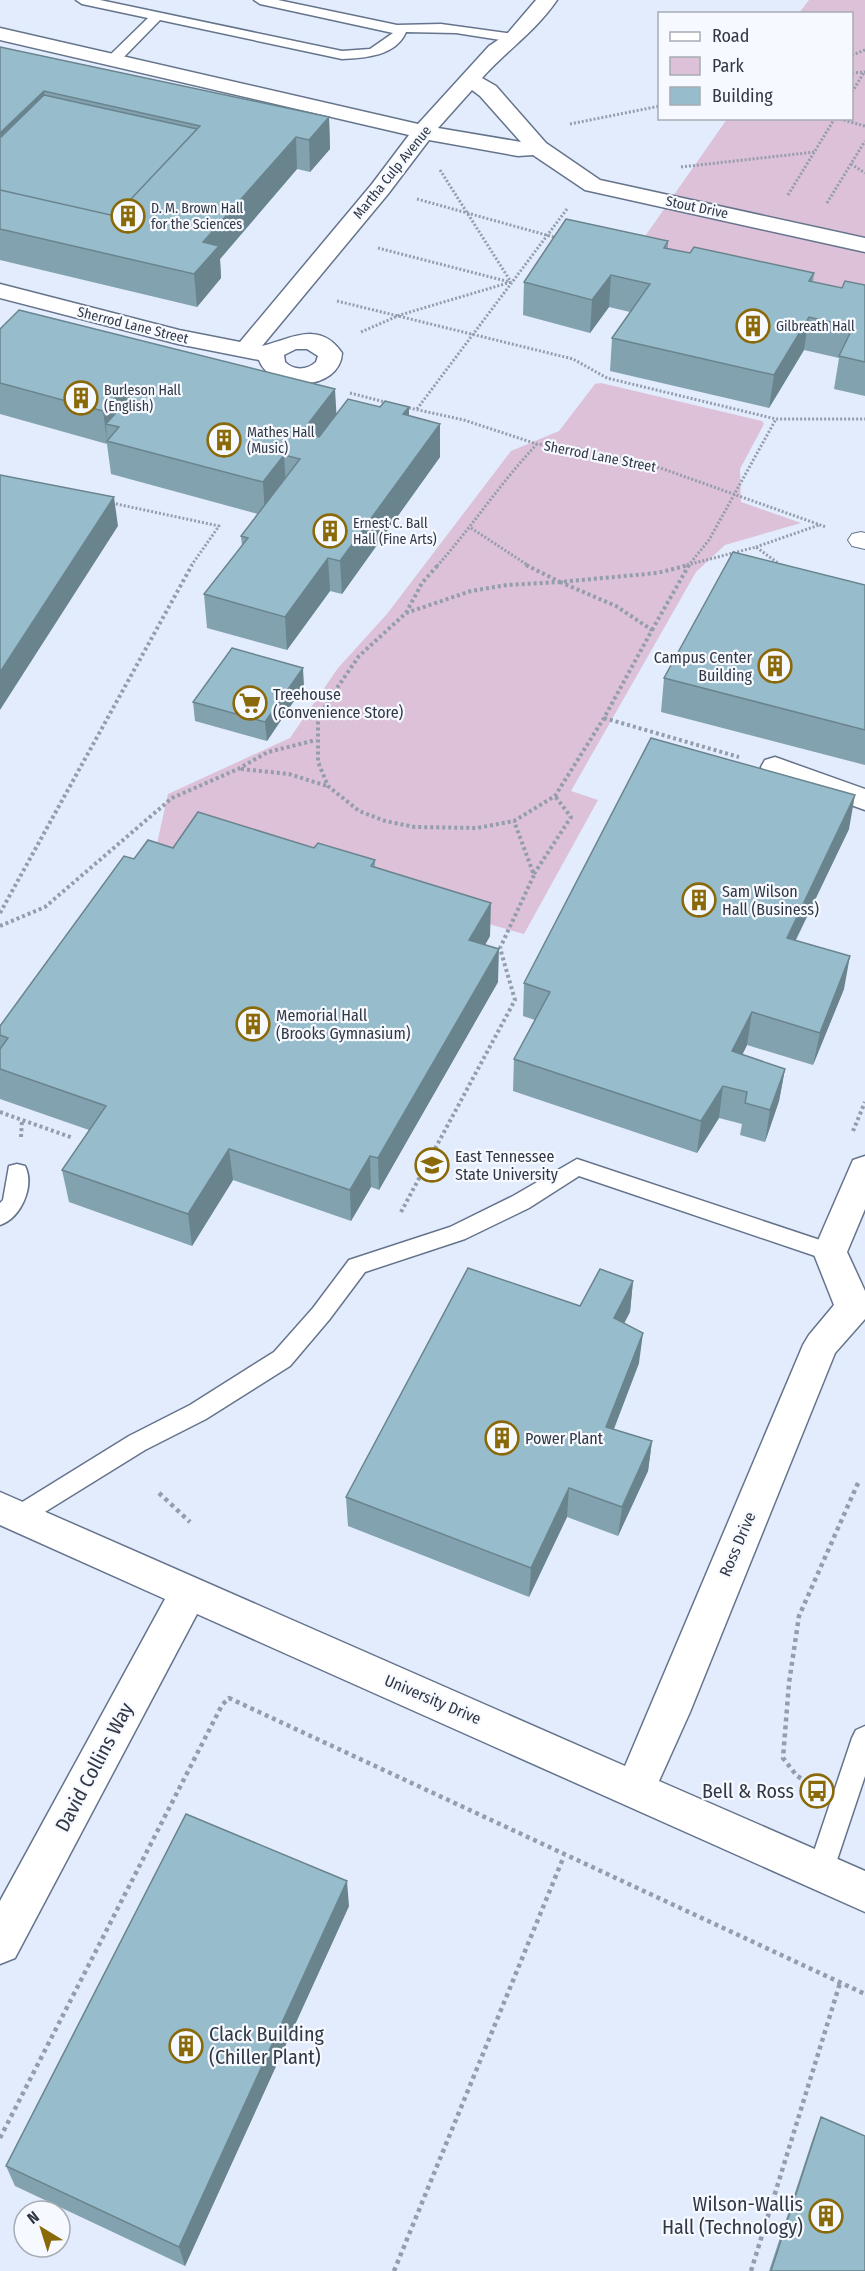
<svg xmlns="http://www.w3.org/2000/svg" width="865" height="2271" font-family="'Fira Sans Condensed',sans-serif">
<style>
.green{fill:#dcc1d9}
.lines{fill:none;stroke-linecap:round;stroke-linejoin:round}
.service-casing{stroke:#65748c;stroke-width:3}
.pedestrian-casing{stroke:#65748c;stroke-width:2}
.minor-casing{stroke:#65748c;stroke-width:3}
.path-far2{stroke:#949dab;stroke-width:3;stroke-dasharray:2 2;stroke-linecap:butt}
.path-far1{stroke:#949dab;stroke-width:4;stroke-dasharray:3 3;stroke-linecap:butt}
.path{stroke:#949dab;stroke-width:4.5;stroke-dasharray:4 4;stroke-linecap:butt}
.service{fill:#fff;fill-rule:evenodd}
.pedestrian{fill:#fff;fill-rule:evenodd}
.minor{fill:#fff;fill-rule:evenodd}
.wall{fill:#82a2af}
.shaded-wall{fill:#6a848e}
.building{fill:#97bccb;stroke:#6a848e;stroke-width:1.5}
.labels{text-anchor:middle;stroke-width:4.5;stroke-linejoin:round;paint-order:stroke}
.far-street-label{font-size:14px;fill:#313843;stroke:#f6f9ff}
.far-poi-label{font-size:14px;fill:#313843;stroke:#f6f9ff;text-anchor:start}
.poi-label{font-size:16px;fill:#313843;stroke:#f6f9ff;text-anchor:start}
.street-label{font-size:16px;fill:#313843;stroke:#f6f9ff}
.near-street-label{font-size:20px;fill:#313843;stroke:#f6f9ff}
.near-poi-label{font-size:20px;fill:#313843;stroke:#f6f9ff;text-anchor:end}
</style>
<rect width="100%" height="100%" fill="#e2ecfd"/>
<path class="green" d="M809,0h56v319l-240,-54 102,-146 125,-1v-104l-53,-1z
M601,383l161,38 2,3 -24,45 1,33 60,21 -76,22 -29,27 -125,219 27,9 -74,134 -319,-92 -39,13 -10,-7 12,-54 122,-56 48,-70 49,-54 124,-163 48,-20 36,-47z"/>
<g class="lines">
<g class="service-casing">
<path id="service" d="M76,0h24l242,51 28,-2 23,-16 -133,-29 -6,-4h24l119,25 44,-1 73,10 7,4 -7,4 -58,-9 -50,-1c-10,24 -41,26 -64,27l-182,-39 -41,42h-10v-6l39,-38 -66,-14z
M577,1159l261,87 3,6 -3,6 -8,3 -251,-85 -50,32 -64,31 -100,33 -36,48 -39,46 -84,53 -61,31 -118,73 -8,3 -8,-3 -4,-7 4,-7 118,-73 61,-31 84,-53 39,-44 36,-48 101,-33 63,-31z
M17,1164l8,2c10,20 -4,52 -25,59v-22l3,-3 6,-34z
M865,1726v50l-32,96 -4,9 -9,4 -9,-4 -4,-9 45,-134 4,-8z"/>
</g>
<g class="pedestrian-casing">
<path id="pedestrian" d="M861,532l4,1v16l-13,-3 -4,-6 4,-6z"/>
</g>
<g class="minor-casing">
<path id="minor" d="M536,0h21c-21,31 -51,51 -75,78l14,8 50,57 54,37 265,58v14l-280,-62 -52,-35 -15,1 -89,-16 -41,54 -126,152c27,-6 57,-27 80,7 -2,39 -71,40 -83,7l-81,-16 -178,-46v-14l179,46 61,12 132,-158 37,-49 -409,-95v-12l418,96 71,-78 18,-12zM472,90l8,6 41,46 -83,-14zM296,349h11l11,7 -2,6c-9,8 -22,9 -31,0l-1,-7z
M775,757l90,32v21l-100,-36 -4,-7 4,-7z
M865,1156v53l-18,43 18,39v28l-30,34 -145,359 -31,69 206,90v41l-668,-298 -182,344 -15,6v-63l165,-302 -165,-74v-33l625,274 178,-421 6,-10 25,-30 -21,-53 40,-92z"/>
</g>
<path class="path-far2" d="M852,55l13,-5
M852,73l13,-1
M852,92l13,-21
M836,118l29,8
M570,124l90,-18
M851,164l14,9
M681,167l134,-15
M440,170l71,112
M788,195l47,-77
M417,199l140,39
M827,203l38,-62
M378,248l132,34
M337,301l236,58 34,19 169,41h89
M361,332l39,-17 111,-33
M350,393l39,10
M405,407l59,13 73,24 43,5 72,16 174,62
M417,409l150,-200
M112,503l107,23 -28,40
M471,528l58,38
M756,547l63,-22
M437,566c35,-39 64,-84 100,-122
M683,566l73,-19 26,19
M688,566l21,-26 67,-121"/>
<path class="path-far1" d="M526,565l34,17 97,-9 32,-8
M780,565l2,1
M560,582l56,24 36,24 -48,88 -49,78 -41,25 -37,7 -62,-1 -30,-6 -26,-10 -31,-25 -10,-24v-41l10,-20 31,-45 47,-43 65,-22 36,-6z
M406,613l16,-30 16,-18
M652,630l37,-65
M604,718l135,39
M241,769l48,5 38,12
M534,874l37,-57 -16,-21
M0,913l192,-348
M0,926l45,-19 127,-109 66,-29 30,-17 48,-12
M0,1112l73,26
M853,1131l12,-29
M21,1137l1,-17
M401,1212l114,-212 -15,-52 34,-73 -20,-54"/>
<path class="path" d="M159,1493l31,29
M808,1782l-11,-6 -14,-18 6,-75 10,-67 59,-133
M0,2138l222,-433 7,-7 636,296
M394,2271l170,-415
M751,2271l89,-288"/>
<use href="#service" class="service"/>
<use href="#pedestrian" class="pedestrian"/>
<use href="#minor" class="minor"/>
</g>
<path class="wall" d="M0,47l329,70 1,32 -20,23 -13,-3 -77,90 1,19 -24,29 -197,-47z
M668,241v7l22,5 124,20 -1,9 29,6 23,-3v111l-31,-7 5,-31 -35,-8 -35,58 -159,-37 2,-33 18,-26 -21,-5 -19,26 -67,-18 1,-33z
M0,329l336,85 73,2 31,8v33l-98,137 -12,-3 -43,59 -80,-22 -3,-34 38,-48 -1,-10 17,-22 -147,-40 -4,-30 -107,-30z
M865,585v180l-204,-53 3,-34z
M304,686l-37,55 -72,-20 -2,-19z
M849,829l-53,111 48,49 -31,76 -66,-20 -5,10 43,14 -6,32 -14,41 -25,-7 2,-11 -23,-6 -22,35 -184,-62 1,-32 21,-39 -12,-4 1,-33z
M173,848h141l61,12v7l115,69 -5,9 13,37 -119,208 -8,-3 -20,34 -118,-41 -41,66 -123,-44 -7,-32 27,-40 -89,-31v-73l134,-167z
M633,1281l-3,31 -6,11 15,40 -25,66 38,12 -4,30 -30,65 -51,-19 -38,80 -181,-71 -2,-29 234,-191z
M349,1906l-164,360 -170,-80 -9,-20z
M821,2117l44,154h-96l44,-133z"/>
<path class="shaded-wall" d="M44,91l4,32 -48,47v-37z
M329,117l1,32 -20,23 -1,-32z
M296,137l1,32 -77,90 1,19 -24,29 -3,-33 9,-32z
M611,275l-2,32 -19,26 2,-33z
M809,317l-5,33 -35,58 5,-33z
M126,386l4,33 -11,8 -13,-3 1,17 -4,-30z
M335,389l2,34 -34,43 -2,-33z
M409,407v33l-6,-26z
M440,424v33l-98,137 -2,-33z
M284,455l2,33 -21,28 -2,-34z
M114,497l4,29 -118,184v-38z
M328,558l2,33 -43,59 -2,-33z
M303,668l1,18 -37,55 -2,-19z
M855,795l-6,34 -68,141 6,-32z
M491,903l-1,33 -21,37v-33z
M499,949l-1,33 -119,208 -1,-32z
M850,956l-6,33 -31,76 7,-32z
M752,1012l-5,33 -19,39 4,-33z
M785,1069l-6,32 -14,41 5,-32z
M723,1086l-4,32 -22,35 4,-32z
M229,1149l4,31 -41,66 -4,-32z
M370,1156l1,31 -20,34 -1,-31z
M633,1281l-3,31 -19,37 3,-31z
M643,1333l-4,30 -36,94 3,-30z
M652,1441l-4,30 -30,65 4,-29z
M569,1488l-2,29 -38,80 2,-29z
M347,1881l2,25 -164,360 -6,-19z"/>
<path class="building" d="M0,47l329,70 -20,23 -13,-3 -93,105 16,4 -25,28 -194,-45v-39l115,26 85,-90 -156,-35 -44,42z
M44,95l153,34 -82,87 -115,-26v-52z
M566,219l102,22 -4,7 26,5 4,-6 120,26 -5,8 33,7 3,-7 20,4v77l-26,-6 14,-29 -44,-10 -35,58 -162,-37 38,-54 -39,-9 -19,25 -68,-18z
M19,310l316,79 -34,44 18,4 29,-38 32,8 5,-6 24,6 -6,7 37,10 -100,137 -12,-3 -43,59 -81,-23 44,-56 -7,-2 59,-77 -16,-4 -21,27 -156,-41 12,-14 -13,-3 31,-35 -11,-3 -23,25 -103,-28v-54z
M0,475l114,22 -114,175z
M733,552l132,33v145l-201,-52z
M232,648l71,20 -38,54 -72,-20z
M651,738l204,57 -68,143 63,18 -30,77 -68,-21 -20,39 53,18 -15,41 -25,-7 2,-11 -24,-6 -22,35 -187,-62 36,-67 -26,-9z
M198,812l116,36 4,-5 57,17 -4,6 120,37 -22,37 30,9 -121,209 -8,-2 -20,34 -121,-41 -41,65 -126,-44 44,-64 -106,-37v-20l8,-11 -8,-3v-9l124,-170 10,3 14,-19 25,8z
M468,1268l112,38 20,-37 33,12 -19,37 29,15 -37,94 46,14 -30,66 -53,-19 -38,80 -185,-71z
M186,1814l161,67 -168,366 -173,-81z
M821,2117l44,19v135h-94z"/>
<defs>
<g id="building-ring" transform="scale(1.725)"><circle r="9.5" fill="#f6f9ff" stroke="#8a6908" stroke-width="1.5"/><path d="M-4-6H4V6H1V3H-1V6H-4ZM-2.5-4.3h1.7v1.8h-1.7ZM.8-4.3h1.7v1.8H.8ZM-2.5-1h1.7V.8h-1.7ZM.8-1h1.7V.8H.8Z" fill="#8a6908"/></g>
<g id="supermarket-ring" transform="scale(1.725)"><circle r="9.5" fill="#f6f9ff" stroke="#8a6908" stroke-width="1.5"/><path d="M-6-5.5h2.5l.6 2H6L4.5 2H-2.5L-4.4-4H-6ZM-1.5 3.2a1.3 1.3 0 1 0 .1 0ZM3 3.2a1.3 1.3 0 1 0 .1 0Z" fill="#8a6908"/></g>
<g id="university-ring" transform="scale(1.725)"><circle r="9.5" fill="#f6f9ff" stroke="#8a6908" stroke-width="1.5"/><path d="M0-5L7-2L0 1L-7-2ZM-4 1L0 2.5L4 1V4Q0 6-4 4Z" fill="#8a6908"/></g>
<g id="bus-ring" transform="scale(1.725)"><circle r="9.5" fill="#f6f9ff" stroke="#8a6908" stroke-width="1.5"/><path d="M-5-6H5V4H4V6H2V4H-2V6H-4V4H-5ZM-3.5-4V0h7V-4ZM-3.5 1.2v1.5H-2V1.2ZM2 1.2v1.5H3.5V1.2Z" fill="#8a6908"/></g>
</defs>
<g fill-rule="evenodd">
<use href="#building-ring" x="128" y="216"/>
<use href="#building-ring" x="753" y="326"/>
<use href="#building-ring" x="81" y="398"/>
<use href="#building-ring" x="224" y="440"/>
<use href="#building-ring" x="330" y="531"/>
<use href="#building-ring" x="775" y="666"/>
<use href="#supermarket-ring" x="250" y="703"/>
<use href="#building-ring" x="699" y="900"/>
<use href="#building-ring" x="253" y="1024"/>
<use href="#university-ring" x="432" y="1165"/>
<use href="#building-ring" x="502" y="1438"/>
<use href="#bus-ring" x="817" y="1791"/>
<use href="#building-ring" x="186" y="2046"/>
<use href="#building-ring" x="826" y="2216"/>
</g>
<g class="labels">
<g class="far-street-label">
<text transform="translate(392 172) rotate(-51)" y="5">Martha Culp Avenue</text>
<text transform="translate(697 207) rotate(12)" y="5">Stout Drive</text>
<text transform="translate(133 325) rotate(14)" y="5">Sherrod Lane Street</text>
<text transform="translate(600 456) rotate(11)" y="5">Sherrod Lane Street</text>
</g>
<g class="far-poi-label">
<text x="151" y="213">D. M. Brown Hall<tspan x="151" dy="16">for the Sciences</tspan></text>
<text x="776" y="331">Gilbreath Hall</text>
<text x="104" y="395">Burleson Hall<tspan x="104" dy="16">(English)</tspan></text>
<text x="247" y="437">Mathes Hall<tspan x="247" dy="16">(Music)</tspan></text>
<text x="353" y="528">Ernest C. Ball<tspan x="353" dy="16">Hall (Fine Arts)</tspan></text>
</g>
<g class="poi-label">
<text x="752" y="663" text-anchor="end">Campus Center<tspan x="752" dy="18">Building</tspan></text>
<text x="273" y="700">Treehouse<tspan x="273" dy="18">(Convenience Store)</tspan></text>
<text x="722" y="897">Sam Wilson<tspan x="722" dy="18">Hall (Business)</tspan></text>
<text x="276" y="1021">Memorial Hall<tspan x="276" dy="18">(Brooks Gymnasium)</tspan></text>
<text x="455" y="1162">East Tennessee<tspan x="455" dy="18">State University</tspan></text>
<text x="525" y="1444">Power Plant</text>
</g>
<g class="street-label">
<text transform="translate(737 1544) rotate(-67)" y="6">Ross Drive</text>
<text transform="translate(433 1699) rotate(23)" y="6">University Drive</text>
</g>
<g class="near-street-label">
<text transform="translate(94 1767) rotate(-62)" y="7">David Collins Way</text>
</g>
<g class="near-poi-label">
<text x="794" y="1798">Bell &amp; Ross</text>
<text x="209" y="2041" text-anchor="start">Clack Building<tspan x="209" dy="23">(Chiller Plant)</tspan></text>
<text x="803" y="2211">Wilson-Wallis<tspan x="803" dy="23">Hall (Technology)</tspan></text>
</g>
</g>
<rect x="658" y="12" width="195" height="108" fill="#f6f9ff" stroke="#a7acb4" stroke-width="1.5"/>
<rect x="670" y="32" width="30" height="9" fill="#ffffff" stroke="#a7acb4" stroke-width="1.5"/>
<text x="712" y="42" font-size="18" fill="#313843">Road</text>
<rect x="670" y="57" width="30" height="18" fill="#dcc1d9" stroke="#a7acb4" stroke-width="1.5"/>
<text x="712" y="72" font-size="18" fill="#313843">Park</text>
<rect x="670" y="87" width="30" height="18" fill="#97bccb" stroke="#a7acb4" stroke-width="1.5"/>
<text x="712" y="102" font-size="18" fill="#313843">Building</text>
<g transform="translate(42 2229) rotate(322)"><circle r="28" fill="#f6f9ff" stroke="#a7acb4" stroke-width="1.5"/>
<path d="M0-4.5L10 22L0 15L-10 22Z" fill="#8a6908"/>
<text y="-9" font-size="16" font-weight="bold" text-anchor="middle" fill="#313843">N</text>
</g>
</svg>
